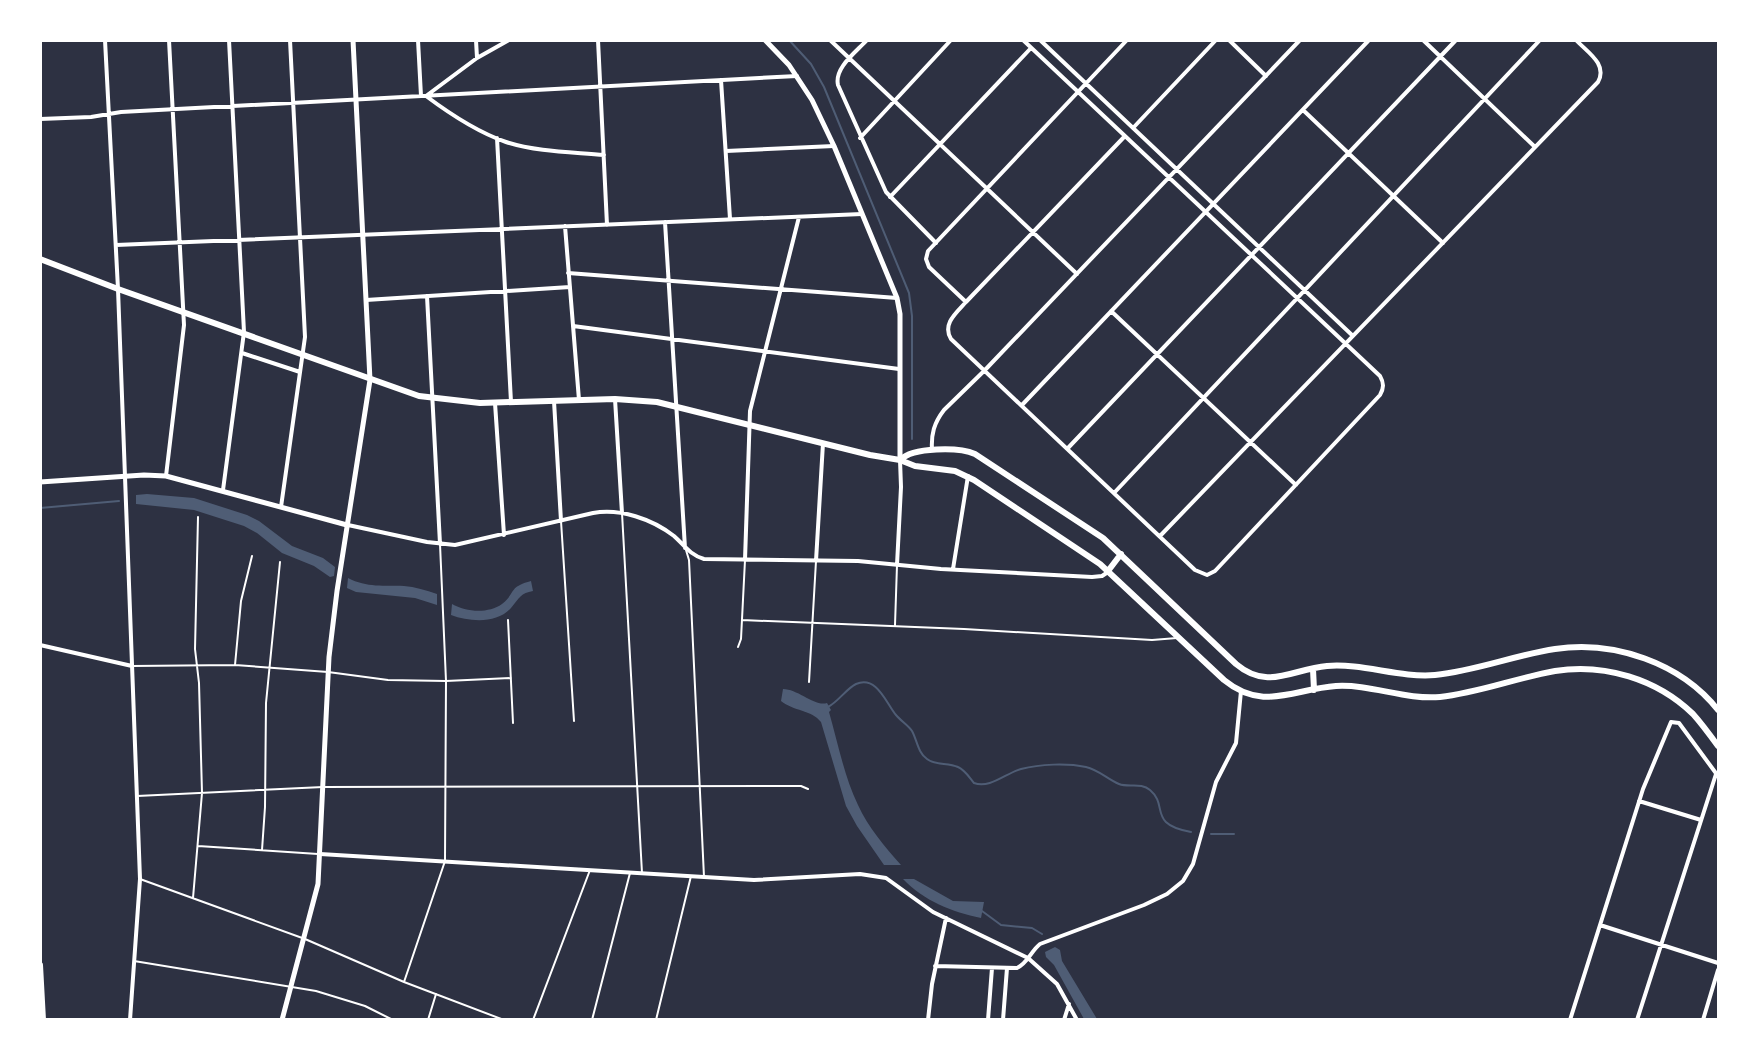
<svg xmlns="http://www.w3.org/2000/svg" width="1759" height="1060" font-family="'Source Serif 4',serif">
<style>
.water{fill:#4f5d75}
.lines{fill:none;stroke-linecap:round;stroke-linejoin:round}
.stream{stroke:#4f5d75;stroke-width:2}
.service{stroke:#fff;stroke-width:2}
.minor{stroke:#fff;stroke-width:4}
.tertiary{stroke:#fff;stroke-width:5}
.secondary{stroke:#fff;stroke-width:6}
.primary{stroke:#fff;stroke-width:6}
</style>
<rect width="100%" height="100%" fill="#2d3142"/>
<path class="water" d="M147,494l47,4 53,17 12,6 33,25 31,12 12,9 -1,9 -4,1 -16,-11 -32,-13 -25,-20 -13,-7 -50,-16 -58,-6v-9z
M348,578c19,10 36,7 56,8 11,1 22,4 33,8v11l-22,-7 -59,-6 -9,-4z
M531,581l2,10c-12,2 -14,7 -22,17 -14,16 -41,14 -60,7l1,-11c14,8 36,10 50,0 14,-11 6,-17 29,-23z
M783,689c15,0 32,18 44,14l4,7 -2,2c9,31 15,64 29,93 10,22 27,42 43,60h-17l-27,-39 -11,-20 -25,-84c-9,-12 -28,-11 -40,-21z
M903,879h11l39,22 31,1 -3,16c-29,-6 -57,-17 -78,-39z
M1055,947l5,3 2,11 35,58h-13l-30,-54 -8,-8 -1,-5z"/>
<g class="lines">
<path class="stream" d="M789,40l22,24 13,23 85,206 3,23v123
M40,508l79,-7
M828,707c11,-6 18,-18 28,-23 21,-9 30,19 40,31 5,6 12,10 16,16 5,9 6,22 15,28 9,7 21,3 31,8 7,3 11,10 16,16 16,6 32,-10 47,-14 19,-5 46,-6 65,-2 13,3 21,12 33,17 10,4 22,-2 31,6 19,16 -3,34 41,42
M1211,834h23
M982,911l19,14 31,3 10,6"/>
<path class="service" d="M622,513l20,360
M561,521l13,200
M686,550l3,10 15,317
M508,620l5,103
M742,620l222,9 188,11 25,-2
M895,625l2,-60
M738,647l3,-8 4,-79
M235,665l6,-64 11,-45
M132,666l103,-1 93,7 60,8 58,1 65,-3
M809,682l7,-121
M137,796l186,-9 478,-1 7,3
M198,846l120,8
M262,850l3,-43 1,-104 14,-141
M140,879l165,60 99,43 100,38
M193,898l9,-105 -3,-110 -4,-34 3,-132
M134,961l182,30 49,15 28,14
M404,982l41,-121 1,-180 -6,-137
M428,1020l8,-26
M533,1020l57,-150
M592,1020l38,-147
M656,1020l35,-144"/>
<path class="minor" d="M105,40l13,249 22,590 -10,141
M418,40l3,56
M476,40l1,18
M509,40l-32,18 -51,38c24,18 51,36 80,46 31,10 66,10 98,13
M598,40l9,185
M830,40l247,234
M867,40c-11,12 -33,28 -29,45l48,107 50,51
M1023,40l357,336c4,7 4,12 0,19l-165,176 -8,4 -12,-5 -244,-231c-9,-15 5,-26 15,-37l159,-166
M1040,40l313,296
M1229,40l37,36
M1423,40l112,107
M721,80l9,139
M1303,110l140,133
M40,119l51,-2 30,-5 676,-36
M1133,128l83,-88
M497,138l14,264
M860,138l91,-98
M726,151l108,-5
M890,197l141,-149
M665,222l20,326
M565,226l14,174
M116,245l746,-31
M568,273l329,25
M427,296l13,248
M366,300l204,-13
M966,302l-37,-35 -3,-8 2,-8 199,-211
M1111,311l185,174
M573,326l326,43
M242,353l58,19
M615,399l7,114
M554,401l7,120
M495,403l9,132
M1022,405l347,-365
M1068,448l388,-408
M932,450c-1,-16 2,-27 12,-40l41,-40 315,-330
M166,476l18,-151 -15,-285
M223,490l21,-158 -15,-292
M1114,493l426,-453
M281,507l24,-170 -15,-297
M348,525l79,17 28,3 138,-32c27,-5 59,6 81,23 10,9 16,19 30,23l154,2 83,8 151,8 10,-1 6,-4
M1160,536l438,-454c10,-18 -11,-30 -22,-42
M745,560l5,-149 49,-194
M816,561l7,-118
M897,565l4,-78 -1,-27
M953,569l15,-93
M40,645l92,21
M1639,801l62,19
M320,854l434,26 106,-6 26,4 47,34 95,46 29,26 20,36
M1600,925l118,38
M935,966l82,2c11,-5 14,-17 23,-24l104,-39 23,-11 16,-13 10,-17 23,-82 20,-39 5,-52
M928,1020l4,-36 14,-66
M988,1020l4,-52
M1003,1020l4,-52
M1064,1020l5,-16
M1570,1020l73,-231 28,-67 8,1 39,53
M1637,1020l79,-246
M1703,1020l15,-50"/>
<path class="tertiary" d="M765,40l24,25 23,35 22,46 63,152 3,16v146
M40,482l104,-7 22,1 181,49
M282,1020l36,-136 11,-227 8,-66 33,-211 -17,-340"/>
<path class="secondary" d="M40,965l3,55"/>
<path class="primary" d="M40,259l78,30 301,107 61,7 135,-4 42,3 213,53 30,5 15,6 40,5 19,9 126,84 124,116c39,32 69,9 112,6 35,-2 69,14 104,11 38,-4 76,-19 115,-26 49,-8 102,8 138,43 9,10 17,21 25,32
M900,460c13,-13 59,-13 75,-6l128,84 133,126c32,27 56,5 91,2 36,-3 72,12 108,9 41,-4 80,-20 120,-26 59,-9 126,14 163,61
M1108,571l13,-17
M1313,669l1,21"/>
</g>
<rect width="1759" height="1060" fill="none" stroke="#ffffff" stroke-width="84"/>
</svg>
